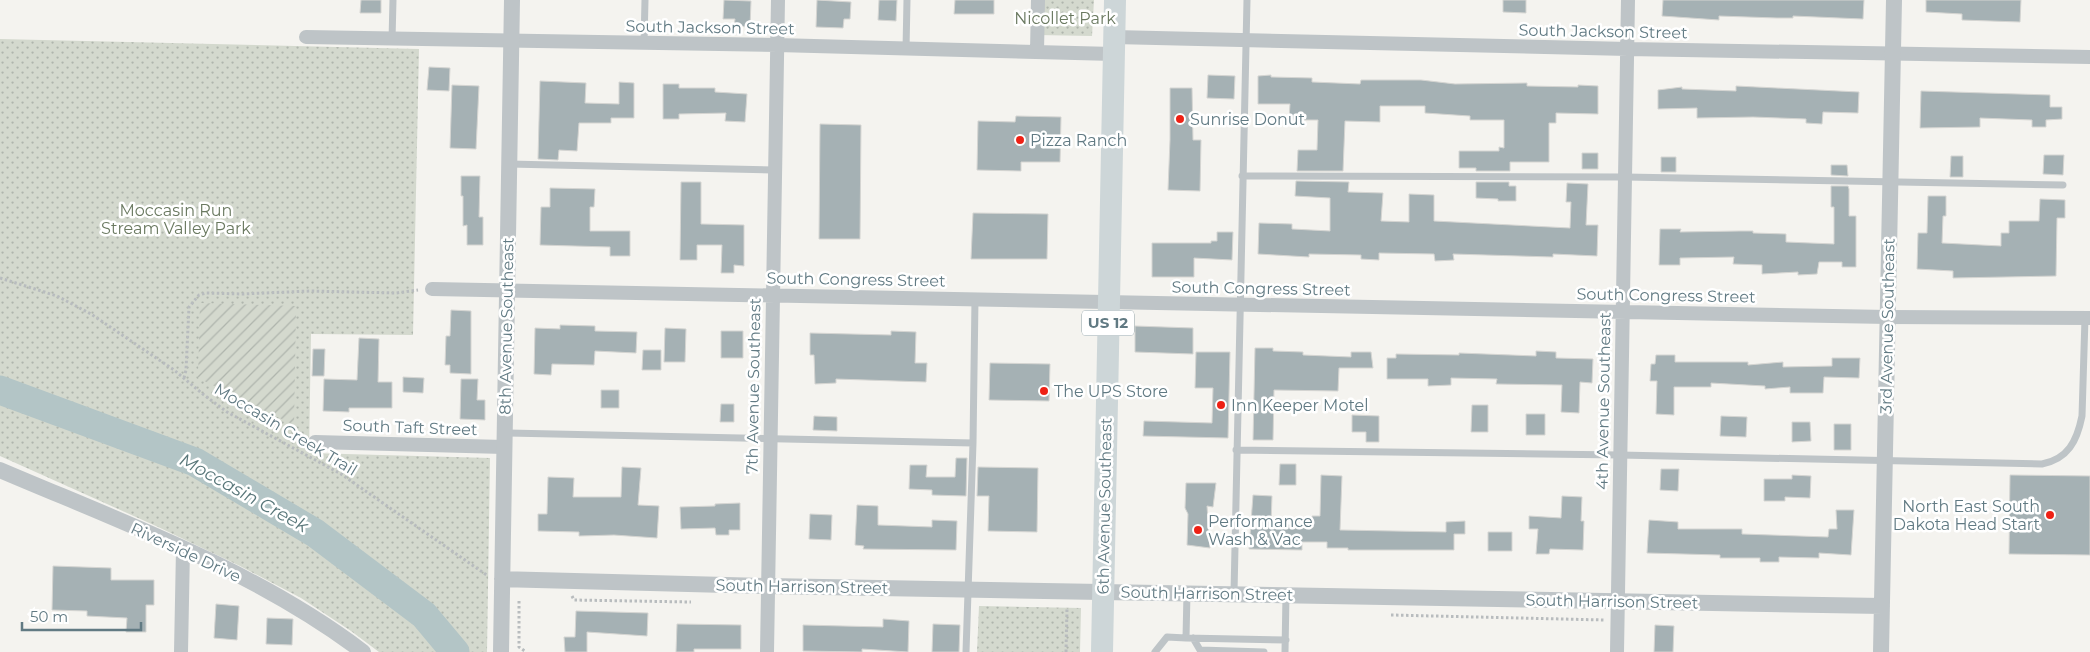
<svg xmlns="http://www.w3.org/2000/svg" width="2090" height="652" font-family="Montserrat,sans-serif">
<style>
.park{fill:url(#park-dots)}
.garden{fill:url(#garden-furrows)}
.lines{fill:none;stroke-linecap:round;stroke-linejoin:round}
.river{stroke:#b3c5c6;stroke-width:29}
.building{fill:#a5b1b4;stroke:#d5d5d2}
.path{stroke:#b8bcbe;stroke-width:3;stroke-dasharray:2.5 2.5;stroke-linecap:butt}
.service{stroke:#bec4c7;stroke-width:7}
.minor{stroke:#bec4c7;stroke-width:14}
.tertiary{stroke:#bec4c7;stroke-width:16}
.trunk{stroke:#cdd6d8;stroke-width:22}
.poi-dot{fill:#ee2115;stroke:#fff;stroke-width:2}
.labels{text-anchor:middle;stroke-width:5;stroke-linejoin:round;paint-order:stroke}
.shield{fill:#fff;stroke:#90a2a8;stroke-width:1}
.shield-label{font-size:15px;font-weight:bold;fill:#617a83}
.park-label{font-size:16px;fill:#6a7960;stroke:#fff}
.street-label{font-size:16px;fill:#617a83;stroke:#fff}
.poi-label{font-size:16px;fill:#617a83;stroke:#fff;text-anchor:start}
.water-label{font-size:18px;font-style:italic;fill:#587679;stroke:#fff}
</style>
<defs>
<pattern id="park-dots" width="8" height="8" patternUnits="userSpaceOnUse" patternTransform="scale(1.25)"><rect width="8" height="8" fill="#d4d9ce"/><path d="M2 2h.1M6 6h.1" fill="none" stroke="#afb5ad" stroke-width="1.8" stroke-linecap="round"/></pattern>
<pattern id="garden-furrows" width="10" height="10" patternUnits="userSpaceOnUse" patternTransform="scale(1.25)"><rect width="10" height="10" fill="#d4d9ce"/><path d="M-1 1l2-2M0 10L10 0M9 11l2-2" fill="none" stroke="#afb5ad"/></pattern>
</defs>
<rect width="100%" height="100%" fill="#f4f3ef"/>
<path class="park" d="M1038,0h56l-2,36 -55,-1z
M0,39l419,10 -6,286 -102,-1 -2,119 181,5 -3,194h-108l-28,-21 -50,-33 -61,-32 -84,-40 -156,-70z
M979,606l102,2 -1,44h-103z"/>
<path class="garden" d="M200,303l96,3 -2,119 -96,-47z"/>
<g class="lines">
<path class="river" d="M0,390l195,72 120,71 109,82 31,37"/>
</g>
<path class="building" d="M361,0h20v13h-21z
M724,0l27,1 -1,26 -16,-1 1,-7h-12z
M817,0l34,2 -1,17h-6l-1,9 -27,-1z
M879,0h18l-1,21 -18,-1z
M955,0h39v14h-40z
M1503,0h23v13l-23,-1z
M1663,0h201l-1,19 -70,-3v2h-16l-58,-2v4l-57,-4z
M1926,0h95l-1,22 -58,-2v-6l-36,-2z
M429,67l21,1 -1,23 -22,-1z
M1208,75l27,1 -1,23 -27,-1z
M1271,75v2l41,1v4l48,2 1,-4h60l34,4 72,-1v3l51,1v-2l20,1v28l-42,-1v10h-7v39h-39v9h-34v-3h-17v-17h40v-4l5,1v-28h-34v-4l-45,-3v-7h-45v16l-35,-1 -2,50h-46l1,-21h19l1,-30h-29l1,-16h-32v-28z
M540,81l46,2 -1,20 34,1v-22l15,1v35h-23v5h-32l-2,28 -18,-1 -1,10 -20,-1z
M663,84h16v4h36v4l32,2 -2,28 -20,-1 1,-8 -47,1v5h-16z
M452,85l27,1 -3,63 -26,-1z
M1736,86l123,6 -1,21 -35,-1 -1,12 -16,-1v-4l-53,-2 -56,1v-10l-39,1v-19l24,-3v2l54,2z
M1170,88h22l1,52h8l-1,51 -32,-1 2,-50z
M1921,91l129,4v12h12v12l-16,1v7h-14v-7l-52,-2v9l-60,1z
M1016,116l45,1 -1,45h-39v9l-44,-1 1,-49 37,1z
M820,124l41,1 -1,114h-41z
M1582,153h16v16h-16z
M2044,155h20l-1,20 -20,-1z
M1951,156h12v21h-13z
M1661,157h15v15h-15z
M1831,165h16l1,11 -17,-1z
M461,176h19l-1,41h4v28h-16v-20l-4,1v-30h-2z
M1296,181l53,1 -1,10 35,1 -2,28 28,1v-28l25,1v26l136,7 1,-26h-5l1,-19 21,1 -2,41h12l-1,31 -44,-2v3l-100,-3 1,6 -19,1 -1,-7 -55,-1v7l-18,-1v-4l-52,-1v3l-51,-3 1,-31 33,1v5l38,2v-33l-35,-2z
M681,182h20v42l43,1v41l-10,-1v8h-13l1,-28h-25v15h-17z
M1476,182h33v4h7v15h-18v-2l-22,-1z
M1831,186h17l1,3v27h7v51h-14v-5h-23l-2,12 -19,1v-3l-36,2v-9l-29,-1 1,-7 -54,1v7h-21l1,-36h21l-1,3 60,-1h13v2l33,1v8l48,2v-37h-3z
M550,188l45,1 -1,18h-4v24h40v25h-20v-9l-70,-2 1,-38h9z
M1928,196h18v20h-3l-1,27 59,3v-13h8v-12h30l1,-22 25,1v18h-8l-1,58 -103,2v-7l-36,-2 1,-36h9z
M973,213l75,1 -1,45h-76z
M1217,232h16l-1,28 -38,-2v19h-42v-34h59v-2h6z
M451,310l20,1v63l-21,-1v-8h-5l1,-29h4z
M560,325l35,1v5l42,1 -1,21 -41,-2 -1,14 -42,-1 -1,11 -17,-1 1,-46 25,1z
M1135,326l58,2v26l-58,-2z
M665,328l21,1 -1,33h-21z
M721,331h22v27h-22z
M891,331l25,1 -1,31h12l-1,19 -90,-3v4l-21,1 -1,-29h-4v-22l81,2z
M359,338l20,1 -1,43h14v26h-43v4l-26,-1 1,-32 33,1z
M1255,348h18v3l30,1v3l48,2v-5h20l2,16h-34l-1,23 -64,-1 -1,50h-20z
M313,349h12l-1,27h-12z
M643,350h18v20h-19z
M1536,351l20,1v6l37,1 -1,24 -12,-1 -1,31 -18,-1 1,-27 -66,-1 1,-5 -46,-1v7l-23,1v-7h-41v-21h9v-4l63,1v-2l77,3z
M1196,352h34l-2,86 -85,-2 1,-15 68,2 1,-35h-18z
M1656,355h19v7h73v3l35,-3v5l49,-1v-8h28l-1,20 -35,-1 -1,16h-33v-6l-25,2v-3l-54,-3v4h-37v28l-18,-1 1,-33h-7l1,-17h4z
M990,363l60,1 -1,37 -60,-1z
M403,377l21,1 -1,15 -20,-1z
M461,379h17l-1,21h8v20l-25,-1z
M601,390h18v18h-18z
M721,404h13v18h-14z
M1472,405h16v27h-17z
M1526,414h19v21h-19z
M1352,415l27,1v26h-13v-10h-14z
M814,416l23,1v14l-24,-1z
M1721,416l26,1 -1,20 -26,-1z
M1792,422h18l1,19 -19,1z
M1834,424h17v26h-17z
M956,458h11l-1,38 -34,-1v-5l-23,-1 1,-24h17l-1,12h29z
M1280,464h16v21h-17z
M622,467l19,1 -3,37 21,1 -2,32 -43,-3 -35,1v-4l-41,-1v-17h9l1,-37 26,1 -1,19h48z
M978,467l60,1 -1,64 -49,-1 1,-35h-12z
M1661,469h18l-1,22 -18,-1z
M1321,475l21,1 -2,54 106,2v-10l19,-1v13h-11v16h-106v-2h-21v-6h-25v8l-53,-1 4,-54 19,1 -1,29 41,-1v-8h8z
M1792,475l19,1 -1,22 -25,-1v4h-21v-22h28z
M2010,475l80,1v79l-81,-1z
M1186,483h30l-3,24 -6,-1 3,42 -23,-3 1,-31 -3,-6z
M1562,496l20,1 -1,24h3l-1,29 -33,-1 -1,5h-13l2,-25h-9v-13l32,2z
M740,503v27h-11v5h-13l-1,-7 -34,1 -1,-22 35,-1v-2z
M857,505l21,1v19l54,2v-7l25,1 -1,29 -93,-1 1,-3 -9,-1z
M1836,510h18l-3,45 -32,-2v5l-40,-1v5h-19v-4h-40v-3l-73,-2 2,-33 29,2v7h64v5l86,3 1,-8h8z
M810,514l22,1 -1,25 -22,-1z
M1488,532h24v19h-24z
M53,566l58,2v12h43v25h-8v27h-20l1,-14 -40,-2v-5l-35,-1z
M216,604l23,2 -2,34 -23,-2z
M576,611l72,2 -1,23 -60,-4v20h-22l-1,-15h11z
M267,618l26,1 -1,26 -26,-1z
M883,619l26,2 -1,31 -46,-3v3l-59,-1v-26l80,2z
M677,624l64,1v24h-47v3h-18z
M933,624l27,1 -1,27h-27z
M1655,625l19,1 -1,26h-19z"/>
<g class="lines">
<path class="path" d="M0,278l57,18 34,18 83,56 30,25 23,17 114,62 147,102
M184,378l2,-8 3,-63 10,-12 7,-2 36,1 68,-3 86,2 22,-3
M572,596l2,4 117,2
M519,601v46l7,5
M1391,615l213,5
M1066,652l1,-44"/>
<path class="service" d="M392,40l1,-40
M644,43l1,-43
M906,49l1,-49
M509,164l265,6
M1242,176l383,1 438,8
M504,433l469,10
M1236,450l384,5 422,9c26,-5 35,-23 40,-48l3,-98
M1187,593l-1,45 100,2
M1234,593l13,-593
M1193,638l7,12 64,2
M966,652l7,-209 2,-144
M1155,652l12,-15 19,1
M1285,652l1,-57"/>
<path class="minor" d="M306,37l471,8 337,9
M1114,37l514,12 462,8
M1037,52l1,-52
M432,289l1456,28 202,1
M315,442l189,5
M181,652l2,-103
M767,652l11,-652
M1617,652l11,-652"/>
<path class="tertiary" d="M0,470c124,53 255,100 363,182
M502,579l265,7 1115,20
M501,652l11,-652
M1881,652l13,-652"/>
<path class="trunk" d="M1102,652l13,-652"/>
</g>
<g class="poi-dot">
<circle cx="1180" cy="119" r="5"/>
<circle cx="1020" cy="140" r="5"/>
<circle cx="1044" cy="391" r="5"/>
<circle cx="1221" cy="405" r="5"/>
<circle cx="2050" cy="515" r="5"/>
<circle cx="1198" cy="530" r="5"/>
</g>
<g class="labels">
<rect class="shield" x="1082" y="310.5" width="52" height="25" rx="4"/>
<g class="shield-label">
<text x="1108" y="328">US 12</text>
</g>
<g class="park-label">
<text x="1065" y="24">Nicollet Park</text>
<text x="176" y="216">Moccasin Run<tspan x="176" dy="18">Stream Valley Park</tspan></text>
</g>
<g class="street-label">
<text transform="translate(710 27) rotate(1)" y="6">South Jackson Street</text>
<text transform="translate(1603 31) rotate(1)" y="6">South Jackson Street</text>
<text transform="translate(856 279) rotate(1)" y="6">South Congress Street</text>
<text transform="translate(1261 288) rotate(1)" y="6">South Congress Street</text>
<text transform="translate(1666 295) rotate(1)" y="6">South Congress Street</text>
<text transform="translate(506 326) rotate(-89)" y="6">8th Avenue Southeast</text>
<text transform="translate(1887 326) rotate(-89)" y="6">3rd Avenue Southeast</text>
<text transform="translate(753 386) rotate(-89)" y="6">7th Avenue Southeast</text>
<text transform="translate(1603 401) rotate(-89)" y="6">4th Avenue Southeast</text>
<text transform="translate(410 427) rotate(2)" y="6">South Taft Street</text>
<text transform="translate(286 429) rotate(31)" y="6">Moccasin Creek Trail</text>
<text transform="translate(1104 506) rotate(-89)" y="6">6th Avenue Southeast</text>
<text transform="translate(186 552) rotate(25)" y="6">Riverside Drive</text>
<text transform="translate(802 586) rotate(1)" y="6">South Harrison Street</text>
<text transform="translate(1207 593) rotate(1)" y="6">South Harrison Street</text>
<text transform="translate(1612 601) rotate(1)" y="6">South Harrison Street</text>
</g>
<g class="poi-label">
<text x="1190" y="125">Sunrise Donut</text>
<text x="1030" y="146">Pizza Ranch</text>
<text x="1054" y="397">The UPS Store</text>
<text x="1231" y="411">Inn Keeper Motel</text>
<text x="2040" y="512" text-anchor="end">North East South<tspan x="2040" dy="18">Dakota Head Start</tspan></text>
<text x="1208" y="527">Performance<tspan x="1208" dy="18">Wash &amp; Vac</tspan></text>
</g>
<g class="water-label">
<text transform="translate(244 493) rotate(29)" y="6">Moccasin Creek</text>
</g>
</g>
<path d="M22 622v8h119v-8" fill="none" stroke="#617a83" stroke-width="2.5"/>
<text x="30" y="622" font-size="15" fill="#617a83" stroke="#ffffff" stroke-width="4" paint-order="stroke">50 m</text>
</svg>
